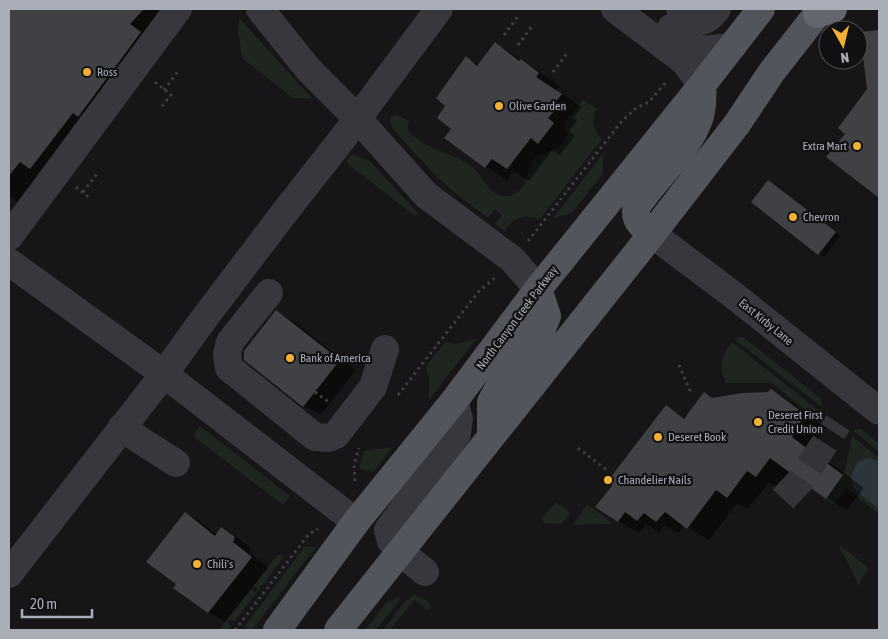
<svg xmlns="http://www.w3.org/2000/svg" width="888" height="639" font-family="'Asap Condensed',sans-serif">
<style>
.green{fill:#1e261f}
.water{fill:#2c353c}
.shadow{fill:#0007}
.building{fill:#404145}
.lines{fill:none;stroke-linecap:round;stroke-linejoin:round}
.minor-tunnel{stroke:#333438;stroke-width:28;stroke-dasharray:28 14;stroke-linecap:butt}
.path{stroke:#3d3f44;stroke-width:3;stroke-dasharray:2.5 4;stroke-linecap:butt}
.minor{stroke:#37383d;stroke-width:28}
.major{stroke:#53555c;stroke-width:28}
.highway{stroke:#63666e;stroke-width:28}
.poi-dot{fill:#f2b134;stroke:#111113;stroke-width:2}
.labels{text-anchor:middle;stroke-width:4.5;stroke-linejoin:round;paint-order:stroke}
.poi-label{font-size:12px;fill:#a8adb8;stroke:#111113;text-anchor:start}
.street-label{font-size:12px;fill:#a8adb8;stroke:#111113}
</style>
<rect width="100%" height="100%" fill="#161618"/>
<path class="green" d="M239,18l74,81 -20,-1 -51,-40 -4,-28z
M583,100l14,9c-7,10 -4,21 5,30l-63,81c-14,-8 -28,-2 -34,12l-10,-8 7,-9 -7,-6 -7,9 -34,-26 -19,-17 -42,-46 -3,-8 2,-5 6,-1 12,7 -2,2v6c15,20 43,21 63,36 14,10 21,40 45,27 15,-8 9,-25 19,-36 14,-5 27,-7 32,-23l-3,-11z
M606,150l-3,8v15l-31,40 -19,5z
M352,154l18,7 48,52 -3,3 -67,-52 -1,-4z
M743,337l76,60 3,4v6l-87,-67 4,-3z
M476,339l-47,61v-21l-3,-12 19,-25 11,2z
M732,342l87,69 -5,6 -42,-34h-46c-8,-17 -5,-26 6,-41z
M200,426l90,70 -7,9 -90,-69z
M857,429h4l18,15v8l-24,-20 -1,-2z
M852,436l27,22v56l-33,-26 -10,15h-4l-6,-4 19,-27z
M393,447l-20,25 -14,-4 5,-17z
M556,502l15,11 -10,11 -17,-1 -2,-5z
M587,504l26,20 -40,1z
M305,546l11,1 -64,83h-5l-2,-4z
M841,546l28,22 -7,10 -3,8 -14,-29 -6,-9z
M277,555h3l4,2 -50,65 -3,-3 -4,4 4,3 -3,4h-9l32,-41 4,3 3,-3 -4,-3z
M414,595c7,2 16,6 17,13l-4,2 -13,-10 -24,30h-7l21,-27z
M400,596l-1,5 -23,29h-11l21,-27z"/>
<path class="water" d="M870,458l9,4v47l-26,-21 -2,-13 8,-14z"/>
<path class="shadow" d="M9,9h166l-156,193 -10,-6z
M879,31v165l-51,-39 18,-23 22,-44 -7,-56z
M495,44l21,12 44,30 -4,4 26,17 -9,11 4,3 -8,10 6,5 -15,19 -8,-5 -23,31 -16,-10 -6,9 -21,-13 -40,-30 6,-9 -5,-22 19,-48 13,7z
M768,181l72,55 -16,21 -5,-3z
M276,312l17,9 63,49 -35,45 -17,-9 -59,-47z
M771,390l21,13 34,25 -11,14 3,1 -5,7 51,38 -17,22 -21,-12 -35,-26 -13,16 -9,-6 -21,27 -11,-6 -28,37 -24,-14 -7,7 -14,-8 -5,7 -13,-8 -7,9 -21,-12 -5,-35 53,-79 20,12 28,-20 55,-5z
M185,513l17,10 15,12 5,-7 16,10 13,10 -2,4 19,15 -43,55 -17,-10 -31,-28z"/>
<path class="building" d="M9,9h135l-14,15 11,8 -63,85 -5,-4 -43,56 -10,-7 -11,14z
M879,30v168l-53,-41 19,-23 -7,-6 29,-39 -7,-57z
M495,42l24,19 2,-2 18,14 -3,4 26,17 -9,11 4,3 -9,10 6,5 -16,21 -7,-6 -24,31 -15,-10 -7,9 -41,-30 7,-9 -14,-11 8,-12 -9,-8 30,-42 11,10z
M768,180l68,52 -18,23 -67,-53z
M276,310l64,50 -37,47 -59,-47v-9z
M771,389l35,26 -11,14 2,1 -5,7 51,38 -17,24 -56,-41 -14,19 -9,-6 -20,27 -11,-8 -29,39 -22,-17 -9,10 -12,-9 -7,8 -12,-9 -7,10 -23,-15 17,-21 -5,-4 59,-77 18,14 20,-27 8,6 30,-5 26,-1z
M185,512l30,24 6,-9 14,10 -2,5 19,15 -44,56 -35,-25 3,-4 -30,-22z"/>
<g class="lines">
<path class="minor-tunnel" d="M783,499l17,-18 38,-58"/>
<path class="path" d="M504,35l14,-19
M518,45l14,-19
M553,72l15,-20
M155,82l16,13 -9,11
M164,90l15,-20
M76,187l15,12
M83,192l14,-18
M528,241l94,-120 14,-13 13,-6 18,-21
M679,365l12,28
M315,392l15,11
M398,395l81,-104 17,-14
M578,448l30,23
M355,481l-1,-16 5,-17
M235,630l74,-96 9,-5"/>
<path class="minor" d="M260,9l48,60 50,50 68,76 87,65 25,29
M615,9l69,52 18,24
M680,9c16,12 23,19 37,0
M671,28l28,22 33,-3
M652,234l80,60 147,117
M9,237l169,-228
M9,262l155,112 192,148
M269,293l-39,49 -3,12 2,14 86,69 14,1 7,-3 37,-48 12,-38
M121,428l55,35
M425,572l-26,-21 -8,-10 -3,-11 69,-96 2,-15 -5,-18
M9,574l155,-200 39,-54 78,-103 65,-83 93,-125"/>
<path class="major" d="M652,234c-10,-8 -19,-14 -15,-28 18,-28 47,-51 60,-82 6,-12 6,-26 5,-39
M491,437v-35l10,-18 40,-53 6,-15 -9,-27
M277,630l79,-108 98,-121 84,-112 164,-204 59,-76
M338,630l314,-396 85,-110 34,-51 50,-64"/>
<path class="highway" d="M817,14l16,-5"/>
</g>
<g class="poi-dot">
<circle cx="87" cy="72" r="5"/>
<circle cx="499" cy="106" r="5"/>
<circle cx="857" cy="146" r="5"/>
<circle cx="793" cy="217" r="5"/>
<circle cx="290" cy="358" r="5"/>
<circle cx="758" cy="422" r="5"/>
<circle cx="658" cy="437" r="5"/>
<circle cx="608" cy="480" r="5"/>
<circle cx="197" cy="564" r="5"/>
</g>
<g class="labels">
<g class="poi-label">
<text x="97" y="76">Ross</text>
<text x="509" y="110">Olive Garden</text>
<text x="847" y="150" text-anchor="end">Extra Mart</text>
<text x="803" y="221">Chevron</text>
<text x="300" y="362">Bank of America</text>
<text x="768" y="419">Deseret First<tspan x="768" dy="14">Credit Union</tspan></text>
<text x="668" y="441">Deseret Book</text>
<text x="618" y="484">Chandelier Nails</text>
<text x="207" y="568">Chili's</text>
</g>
<g class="street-label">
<text transform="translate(517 318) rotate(-53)" y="4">North Canyon Creek Parkway</text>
<text transform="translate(766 322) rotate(39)" y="4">East Kirby Lane</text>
</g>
</g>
<rect width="888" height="639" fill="none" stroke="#a8adb8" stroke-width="20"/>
<g transform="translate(843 45) rotate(172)"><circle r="24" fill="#111113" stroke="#4d4f55"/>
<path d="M0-4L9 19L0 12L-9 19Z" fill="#f2b134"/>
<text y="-8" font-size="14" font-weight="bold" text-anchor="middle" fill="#a8adb8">N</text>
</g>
<path d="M22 609v8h70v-8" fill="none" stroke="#a8adb8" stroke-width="2.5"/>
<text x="30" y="609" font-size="15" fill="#a8adb8" stroke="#111113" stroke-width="4" paint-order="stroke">20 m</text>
</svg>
